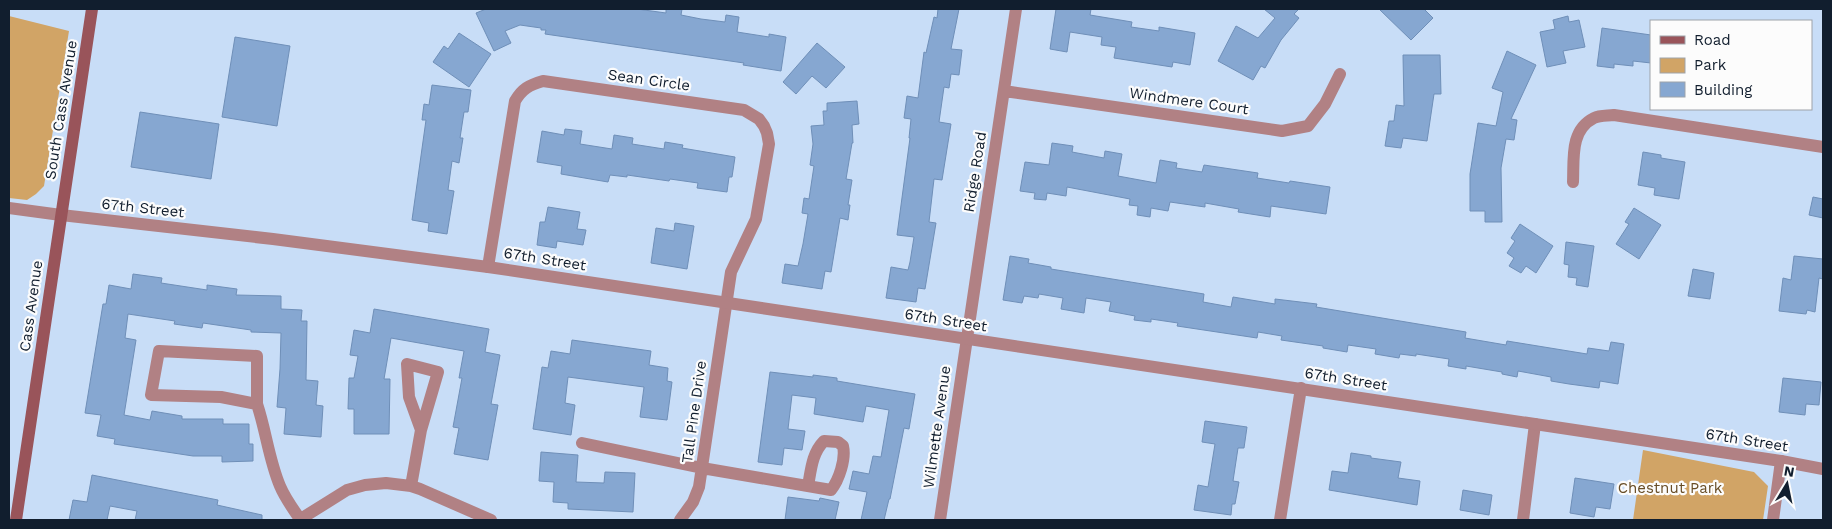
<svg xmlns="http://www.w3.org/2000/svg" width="1832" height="529" font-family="'Work Sans',sans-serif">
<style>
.green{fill:#d1a466}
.building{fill:#86a7d1;stroke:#6f8fb8}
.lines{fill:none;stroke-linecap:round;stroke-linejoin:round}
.minor{stroke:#b18184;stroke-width:12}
.tertiary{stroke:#b18184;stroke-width:12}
.secondary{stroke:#99545a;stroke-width:12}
.labels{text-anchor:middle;stroke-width:4.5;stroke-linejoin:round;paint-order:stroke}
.street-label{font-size:15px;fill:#111e2e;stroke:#fcfcfc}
.park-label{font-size:15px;fill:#684d26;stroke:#fcfcfc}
</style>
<rect width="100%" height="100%" fill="#c8ddf7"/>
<path class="green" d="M9,16l60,15 -25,155 -8,8 -9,6 -18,-2z
M1643,450l111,22 14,14 -5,34h-130z"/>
<path class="building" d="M486,9h151l29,4v-4h16l-1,6 20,4 24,3 1,-7 13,2 -2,15 32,5v-3l17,3 -5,34 -38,-6 1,-2 -199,-29 1,-4h-5v-2l-21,-3 -15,6 6,12 -17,8 -18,-38z
M938,9h21l-8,40 11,1 -3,25 -8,-1 -2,14 -5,-1 -5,35 12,2 -9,56 -8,-1 -5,43 7,1 -11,66 -7,-1 -2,14 -30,-4 5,-31 17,3 2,-8 4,-25 -17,-2 13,-97h-1l2,-19 -7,-1 3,-22 11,2 6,-46 2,1 8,-36 3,1z
M1056,9h35l-1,6 42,7 -1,5 28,4v-4l36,6 -5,32 -17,-3 -1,5 -58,-9 2,-11 -15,-2 1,-8 -32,-5 -3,20 -17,-3z
M1264,9h35l-5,5 5,4 -18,22 -16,28 -4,-2 -8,14 -35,-19 18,-35 22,12 17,-20z
M1379,9h45l9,9 -22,22z
M1568,16l1,6 10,-2 6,27 -22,4 3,12 -19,4 -7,-35 15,-3 -2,-9z
M1602,28l49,7v28l-18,-2v5l-19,-2v4l-17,-2z
M459,33l32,21 -22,33 -36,-25 11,-16 4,3z
M235,37l55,9 -13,80 -55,-9z
M817,43l28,24 -19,21 -14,-12 -16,18 -13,-12z
M1507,51l29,14 -25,54 6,1 -3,20 -8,-1 -5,29 1,54h-17v-11h-15v-37l8,-51 18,3 7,-34 -11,-4z
M1403,55h37l1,39h-7l-7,47 -24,-3 -2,10 -16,-2 4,-25h5l2,-16 8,1z
M432,85l39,5 -3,22h-4l-4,26h3l-4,25 -7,-2 -4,29 6,1 -7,43 -19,-3 1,-8 -17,-3 14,-100h-4l2,-16 5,1z
M857,101l2,23 -7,1 1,18h-1l-6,36 6,1 -4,25h2l-2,15 -8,-2 -9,54 -6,-1 -3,18 -40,-6 3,-19 13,2 5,-22 5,-30 -6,-1 2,-15 5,1 5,-33 -4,-1 3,-21 -2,-18 13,-1 -1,-14h4v-8z
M140,112l79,12 -8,55 -80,-12z
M565,129l17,2 -2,13 32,5 2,-14 19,3 -1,6 32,5 1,-7 18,3 -1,3 53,9 -3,20h-3l-2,15 -30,-4 1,-5 -28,-4 -1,2 -42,-6v2l-17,-2 -2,7 -47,-8 1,-8 -25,-4 5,-31 22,4z
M1052,143l21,3 -1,6 32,6 1,-7 17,3 -4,22 38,7 4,-23 17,3 -1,5 26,4 2,-7 54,8 -1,5 32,5 1,-2 40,6 -4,27 -55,-8 -1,11 -32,-5 1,-3 -34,-6v4l-35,-5 -2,9 -17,-3 -1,9 -13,-2 1,-9 -9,-1 1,-6 -63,-12 -1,9 -19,-3 -1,7 -12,-1 1,-6 -15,-2 5,-29 24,3z
M1643,152l18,3v3l24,4 -6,37 -25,-4 1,-7 -17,-3z
M1813,197l10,2v19l-14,-3z
M548,207l32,5 -3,17 9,1 -3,15 -26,-4 -1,7 -19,-3 3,-23h5z
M1634,208l27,17 -22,34 -23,-15 13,-20 -4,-2z
M675,223l19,3 -7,43 -36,-6 5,-35 18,3z
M1520,224l33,22 -17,27 -10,-7 -5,7 -12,-7 5,-8 -7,-5 8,-12 -4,-3z
M1566,242l28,4 -6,41 -12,-2 1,-7 -9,-1 1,-12 -5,-1z
M1010,256l19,3 -1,4 23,4v2l153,25 -1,8 28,5 2,-10 42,7v-5l42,5 -1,3 150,25 -1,6 41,7 1,-4 80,13 1,-6 21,3 2,-9 13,2 -6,40 -18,-3 -1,7 -30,-4 -18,-3v-4l-33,-6 -1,6 -15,-3v-2l-36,-6v3l-18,-3 1,-7 -33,-5v2l-16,-2 -1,4 -24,-4 1,-5 -28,-4 -1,7 -24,-4v-2l-42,-6 1,-4 -24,-4 -1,6 -80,-12 1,-3 -27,-4v3l-17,-2 1,-4 -26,-5 2,-9 -25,-4 -2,15 -23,-4 2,-11 -24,-4 -1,4 -14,-2 -2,7 -19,-3z
M1794,256l29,3v20l-4,-1 -4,34 -8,-2 -1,4 -27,-3 4,-33 8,2z
M1693,269l21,4 -4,26 -22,-3z
M133,274l29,4 -1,5 46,7v-5l30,4 -1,6 45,1v13l21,1 -1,11h6l-1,59 12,1 -2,24 7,1 -2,31 -37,-3 2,-26 -9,-1 3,-38 1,-36 -30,-1v-2l-48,-7 -1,5 -28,-4 1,-3 -47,-7 -3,24 11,2 -12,75 26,5 2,-9 30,5v3h41v5h26v20h4v17l-31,1v-6h-29l-79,-12 1,-5 -18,-3 4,-21 -16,-2 18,-109h3l3,-19 22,4z
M374,309l115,20 -4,23 15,3 -9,49 7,1 -10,55 -34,-6 5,-26 -6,-1 9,-49h-3l5,-27 -73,-13 -7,41h6l-1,55h-35v-25h-6l1,-31h5l4,-22 -8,-1 4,-25 16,3z
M572,340l79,11 -2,14 19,3 -1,13 5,1 -5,38 -27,-3 4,-30 -76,-10 -3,26 10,2 -4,30 -38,-6 9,-62 6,1 3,-17 19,3z
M770,372l43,5v-2l24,3v3l78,13 -6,35 -5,-1 -14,71h-1l-5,21h-23l6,-28 -18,-3 4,-18 16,3 4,-18 8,1 8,-47 -23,-4 -3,16 -49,-8 2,-16 -24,-3 -4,34 17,2 -3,19 -18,-2 -2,17 -24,-3z
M1783,378l38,4 -2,23 -13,-1 -1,11 -26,-3z
M1205,421l42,6 -3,21h-6l-5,33 6,1 -4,22h-3l-1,11 -37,-5 4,-25 10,2 7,-43 -13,-2z
M541,452l37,3 -2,27 28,1 1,-11 30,1 -2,39 -65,-3v-6l-15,-1 1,-20 -15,-1z
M1351,453l20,3v2l30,4 -3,16 22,3 -3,24 -88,-15 3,-19 16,2z
M92,475l126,25 -1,5 45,10v5h-127l2,-9 -27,-5 -3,14h-38l4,-20 14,2z
M1575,478l39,6 -4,25 -14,-2 -2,10 -24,-4z
M1463,490l29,5 -3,20 -29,-5z
M788,497l31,4 1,-3 19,4 -4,18h-50z"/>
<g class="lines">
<path class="minor" d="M1004,91l278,40 26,-5 17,-22 15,-30
M1573,182c1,-24 -3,-52 21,-64 6,-3 14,-2 20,-3l209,32
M9,208l52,7
M488,267l27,-166c7,-12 14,-16 28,-20l201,29 15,9 5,7 3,7 2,11 -13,75 -25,53 -32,215 -6,15 -13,18
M159,351l98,5v48l-36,-7 -70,-2z
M257,404c9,27 12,56 23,82 5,12 13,23 20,33
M582,443l120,25 129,22c8,-10 15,-31 12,-44l-5,-4 -14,-1c-12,12 -13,29 -16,45
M411,486l10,-56 17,-58 -31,-8 2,33 12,33
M299,520l48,-30 18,-5 21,-2 25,3 9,3 71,31
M940,520l76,-511
M1280,520l21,-132
M1523,520l12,-96
M1773,520l8,-59"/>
<path class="tertiary" d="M61,215l212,24 215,28 1293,194 42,8"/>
<path class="secondary" d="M16,520l76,-511"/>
</g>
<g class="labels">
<g class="street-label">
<text transform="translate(649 80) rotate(8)" y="5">Sean Circle</text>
<text transform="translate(1189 101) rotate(8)" y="5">Windmere Court</text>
<text transform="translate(61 110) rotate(-81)" y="5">South Cass Avenue</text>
<text transform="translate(975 172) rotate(-81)" y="5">Ridge Road</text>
<text transform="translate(143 208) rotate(6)" y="5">67th Street</text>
<text transform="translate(545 259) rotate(9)" y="5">67th Street</text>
<text transform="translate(31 306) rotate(-82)" y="5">Cass Avenue</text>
<text transform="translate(946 320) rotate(9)" y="5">67th Street</text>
<text transform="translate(1346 379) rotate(9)" y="5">67th Street</text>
<text transform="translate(694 412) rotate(-82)" y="5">Tall Pine Drive</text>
<text transform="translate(937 427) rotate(-82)" y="5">Wilmette Avenue</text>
<text transform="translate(1747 440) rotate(9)" y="5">67th Street</text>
</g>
<g class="park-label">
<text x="1670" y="493">Chestnut Park</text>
</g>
</g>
<rect width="1832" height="529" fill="none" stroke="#111e2e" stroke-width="20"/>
<rect x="1650" y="20" width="162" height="90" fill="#fcfcfc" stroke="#9ea3aa"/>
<rect x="1660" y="36" width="25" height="8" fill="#99545a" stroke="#9ea3aa"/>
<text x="1694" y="45" font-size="15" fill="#111e2e">Road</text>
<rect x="1660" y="58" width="25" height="15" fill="#d1a466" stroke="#9ea3aa"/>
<text x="1694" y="70" font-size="15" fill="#111e2e">Park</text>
<rect x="1660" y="82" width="25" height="15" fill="#86a7d1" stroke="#9ea3aa"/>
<text x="1694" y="95" font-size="15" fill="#111e2e">Building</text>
<g transform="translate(1787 484) rotate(10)" stroke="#fcfcfc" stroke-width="4" paint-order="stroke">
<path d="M0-4L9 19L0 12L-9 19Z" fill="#111e2e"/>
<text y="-8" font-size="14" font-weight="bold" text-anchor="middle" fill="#111e2e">N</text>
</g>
</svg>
